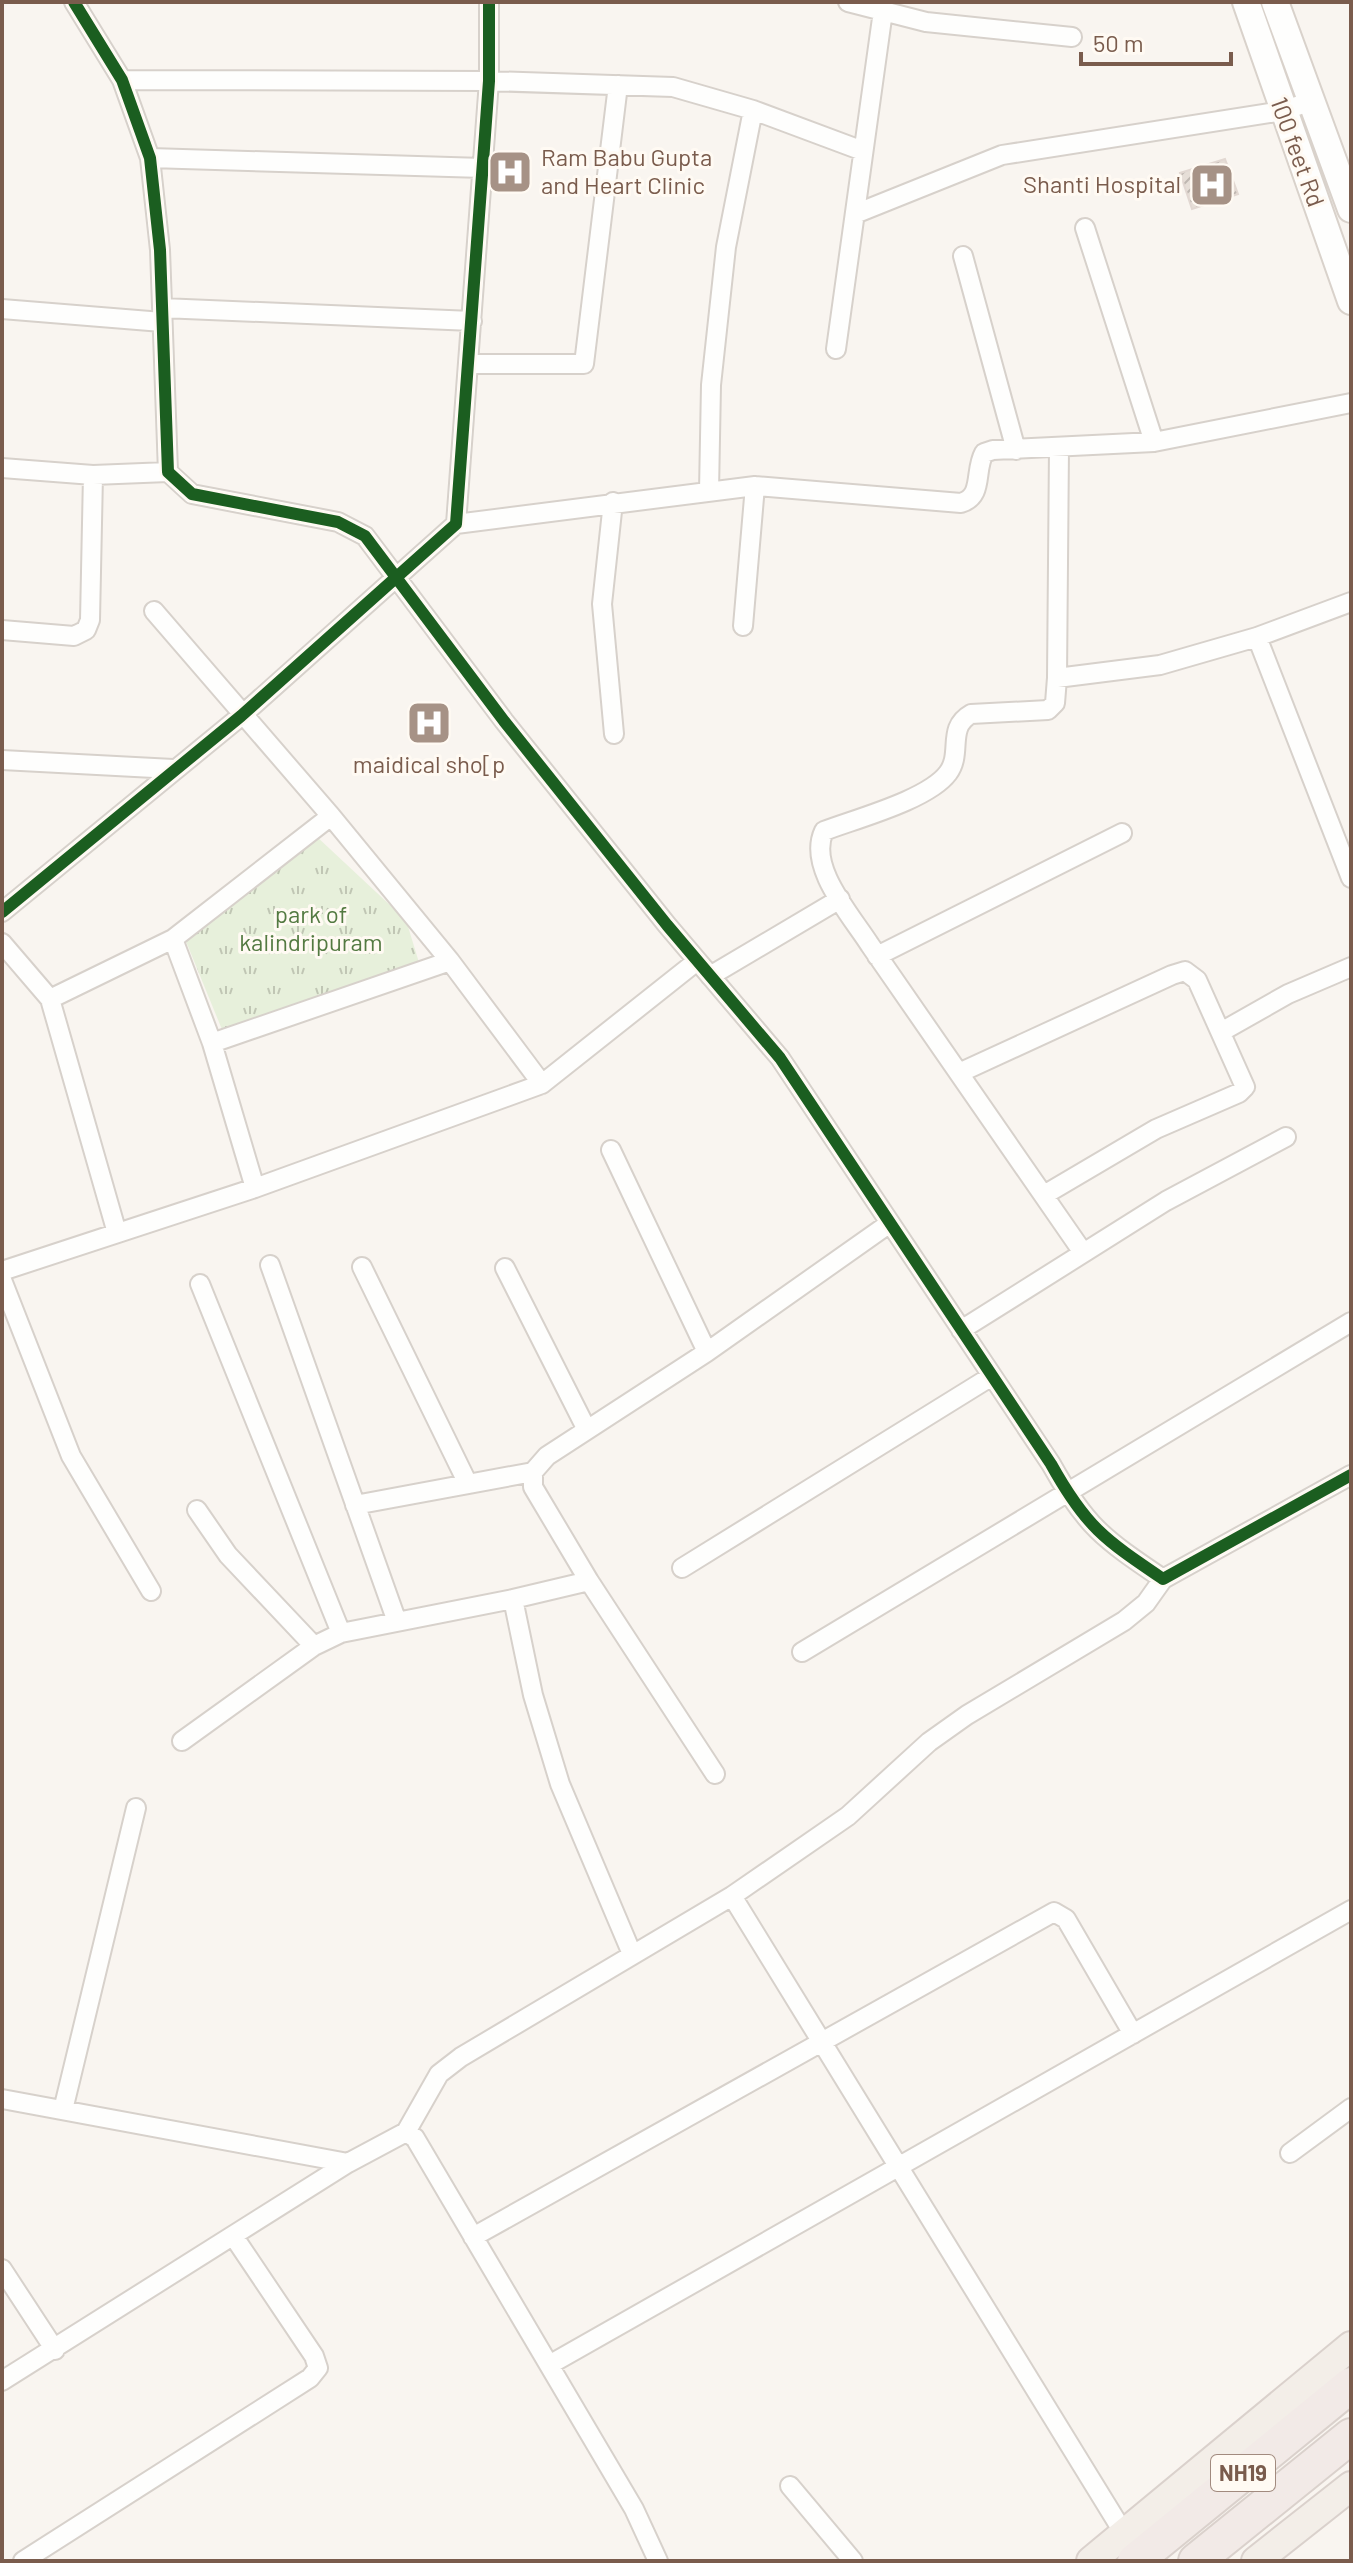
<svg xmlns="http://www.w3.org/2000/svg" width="1353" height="2563" font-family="Barlow,sans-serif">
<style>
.park{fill:url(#park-tufts)}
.building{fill:url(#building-hatch);stroke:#e2d8d2;stroke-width:2}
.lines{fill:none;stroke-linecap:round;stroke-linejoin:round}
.street-casing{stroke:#d7d1cb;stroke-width:22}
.secondary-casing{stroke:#d9d2cb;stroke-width:30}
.primary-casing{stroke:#dad1cc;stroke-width:32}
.highway-casing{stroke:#dad1cc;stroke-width:38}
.street{stroke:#fefefd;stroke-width:18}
.secondary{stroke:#fefefd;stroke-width:26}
.primary{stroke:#f3eee8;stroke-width:28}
.highway{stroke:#f2eae7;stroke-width:34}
.cycleway-casing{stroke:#fffaf3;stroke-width:17}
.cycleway{stroke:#1b5e20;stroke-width:12}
.labels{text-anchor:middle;stroke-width:6;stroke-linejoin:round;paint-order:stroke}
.shield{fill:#fffaf3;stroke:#a28b7f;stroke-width:2}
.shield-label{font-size:22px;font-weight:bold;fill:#7a5c4d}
.street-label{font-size:24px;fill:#7a5c4d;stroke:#fffaf3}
.poi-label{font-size:24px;fill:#7a5c4d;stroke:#fffaf3;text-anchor:start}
.park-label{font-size:24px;fill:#537a41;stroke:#fffaf3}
</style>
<defs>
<pattern id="park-tufts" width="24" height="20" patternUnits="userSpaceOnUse" patternTransform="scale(2)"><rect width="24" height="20" fill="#e7f0db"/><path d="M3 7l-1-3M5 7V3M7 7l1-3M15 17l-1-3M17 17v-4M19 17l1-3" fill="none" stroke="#c0c6b4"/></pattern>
<pattern id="building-hatch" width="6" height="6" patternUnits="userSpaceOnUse" patternTransform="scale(2)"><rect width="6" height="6" fill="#e6ded7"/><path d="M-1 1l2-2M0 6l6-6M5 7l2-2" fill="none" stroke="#bfb7b1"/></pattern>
</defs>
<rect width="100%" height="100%" fill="#f9f5f0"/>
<path class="park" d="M315,835l91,85 15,49 -198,63 -38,-93z"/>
<path class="building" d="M503,155l16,2 -3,35 -16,-1z
M1225,159l13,35 -46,15 -12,-36z"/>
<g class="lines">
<g class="street-casing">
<path id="street" d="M74,2l48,78 28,78 10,92 8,222 24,22 146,28 27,14 139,185 163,204 113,133 271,406c35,63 53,75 112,115l188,-104
M848,2l78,20 146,15
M122,80l367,1 184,6 80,23 110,41
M150,158l333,10
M855,214l147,-59 281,-44 28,-10
M1085,228l69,214
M963,256l53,194
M162,308l310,13
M2,309l160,13
M836,349l47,-338
M469,364h115l34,-279
M1059,448l-2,230 103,-13 97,-28 94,-35
M2,468l91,7 -3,145 -4,10 -12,6 -72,-6
M93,475l75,-3
M709,491l2,-106 15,-138 27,-137
M613,502l-11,102 12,130
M456,524l299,-38 206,17c23,-7 13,-32 23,-50l9,-3 161,-8 197,-39
M154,611l177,205
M743,626l12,-140
M1257,637l94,241
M1057,678l-2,25 -7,7 -77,4c-25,14 -8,39 -23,59 -20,27 -93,46 -124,58 -17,36 27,84 46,114l212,306
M2,760l171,9
M2,912l239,-196 215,-192 33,-443v-79
M2,943l48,56 123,-60 158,-123 119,145 -238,82 -39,-104
M877,956l245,-123
M450,961l92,123
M710,976l130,-77
M50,999l67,234
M1221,1032l67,-38 63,-27
M212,1043l43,145
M959,1073l213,-98 13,-4 12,9 48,107 -6,6 -83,36 -112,66
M611,1150l96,202
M270,1265l126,354
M362,1267l106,217
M505,1268l82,162
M2,1271l253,-83 287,-104 155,-123
M2,1280l69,176 80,135
M200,1284l141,349
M961,1330l205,-129 120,-64
M355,1505l178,-33
M197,1510l31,45 86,91
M682,1568l310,-192
M589,1581l-56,-94v-15l14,-16 160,-104 183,-129
M802,1652l549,-330
M182,1741l132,-95 27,-13 172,-34
M732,1896l393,639
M632,1954l-72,-170 -27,-89 -20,-96 76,-18 126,193
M2,2099l346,64
M63,2110l73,-302
M406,2132l33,-58 22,-17 271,-161 116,-80 81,-74 38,-27 157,-94 22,-18 17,-24
M1290,2153l61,-45
M473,2237l581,-325 12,7 67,115
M2,2269l53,81
M549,2365l802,-455
M2,2381l346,-218 58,-31 9,6 219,371 24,52
M790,2486l63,75
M23,2561l287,-183 8,-10 -4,-12 -80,-119"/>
</g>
<g class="secondary-casing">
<path id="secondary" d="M1246,2l105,299
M1275,2l76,207"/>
</g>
<g class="primary-casing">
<path id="primary" d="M1091,2561l260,-215
M1256,2561l95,-75"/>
</g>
<g class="highway-casing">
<path id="highway" d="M1135,2561l216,-176
M1196,2561l155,-125"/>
</g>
<use href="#street" class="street"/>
<use href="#secondary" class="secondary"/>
<use href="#primary" class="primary"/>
<use href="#highway" class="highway"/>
<g class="cycleway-casing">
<path id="cycleway" d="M74,2l48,78 28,78 10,92 8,222 24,22 146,28 27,14 139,185 163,204 113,133 271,406c35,63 53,75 112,115l188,-104
M2,912l239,-196 215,-192 33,-443v-79"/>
</g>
<use href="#cycleway" class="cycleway"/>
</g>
<defs>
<g id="hospital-square" transform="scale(2.3)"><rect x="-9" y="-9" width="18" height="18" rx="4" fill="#a69286" stroke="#fffaf3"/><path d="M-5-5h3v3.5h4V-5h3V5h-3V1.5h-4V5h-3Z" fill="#fff"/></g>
</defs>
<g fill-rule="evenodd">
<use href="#hospital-square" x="510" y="172"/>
<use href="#hospital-square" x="1212" y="185"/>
<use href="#hospital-square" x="429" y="723"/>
</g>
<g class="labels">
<rect class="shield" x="1211" y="2455" width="64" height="36" rx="6"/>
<g class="shield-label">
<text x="1243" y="2481">NH19</text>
</g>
<g class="street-label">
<text transform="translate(1297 152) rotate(70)" y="8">100 feet Rd</text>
</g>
<g class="poi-label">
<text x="541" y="166">Ram Babu Gupta<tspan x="541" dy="28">and Heart Clinic</tspan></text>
<text x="1181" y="193" text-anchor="end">Shanti Hospital</text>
<text x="429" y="773" text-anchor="middle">maidical sho[p</text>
</g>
<g class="park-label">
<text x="311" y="923">park of<tspan x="311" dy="28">kalindripuram</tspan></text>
</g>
</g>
<rect width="1353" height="2563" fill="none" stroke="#7a5c4d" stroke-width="8"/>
<path d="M1081 52v12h150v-12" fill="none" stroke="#7a5c4d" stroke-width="4"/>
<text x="1093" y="52" font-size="24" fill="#7a5c4d" stroke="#fffaf3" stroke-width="6" paint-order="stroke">50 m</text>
</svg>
